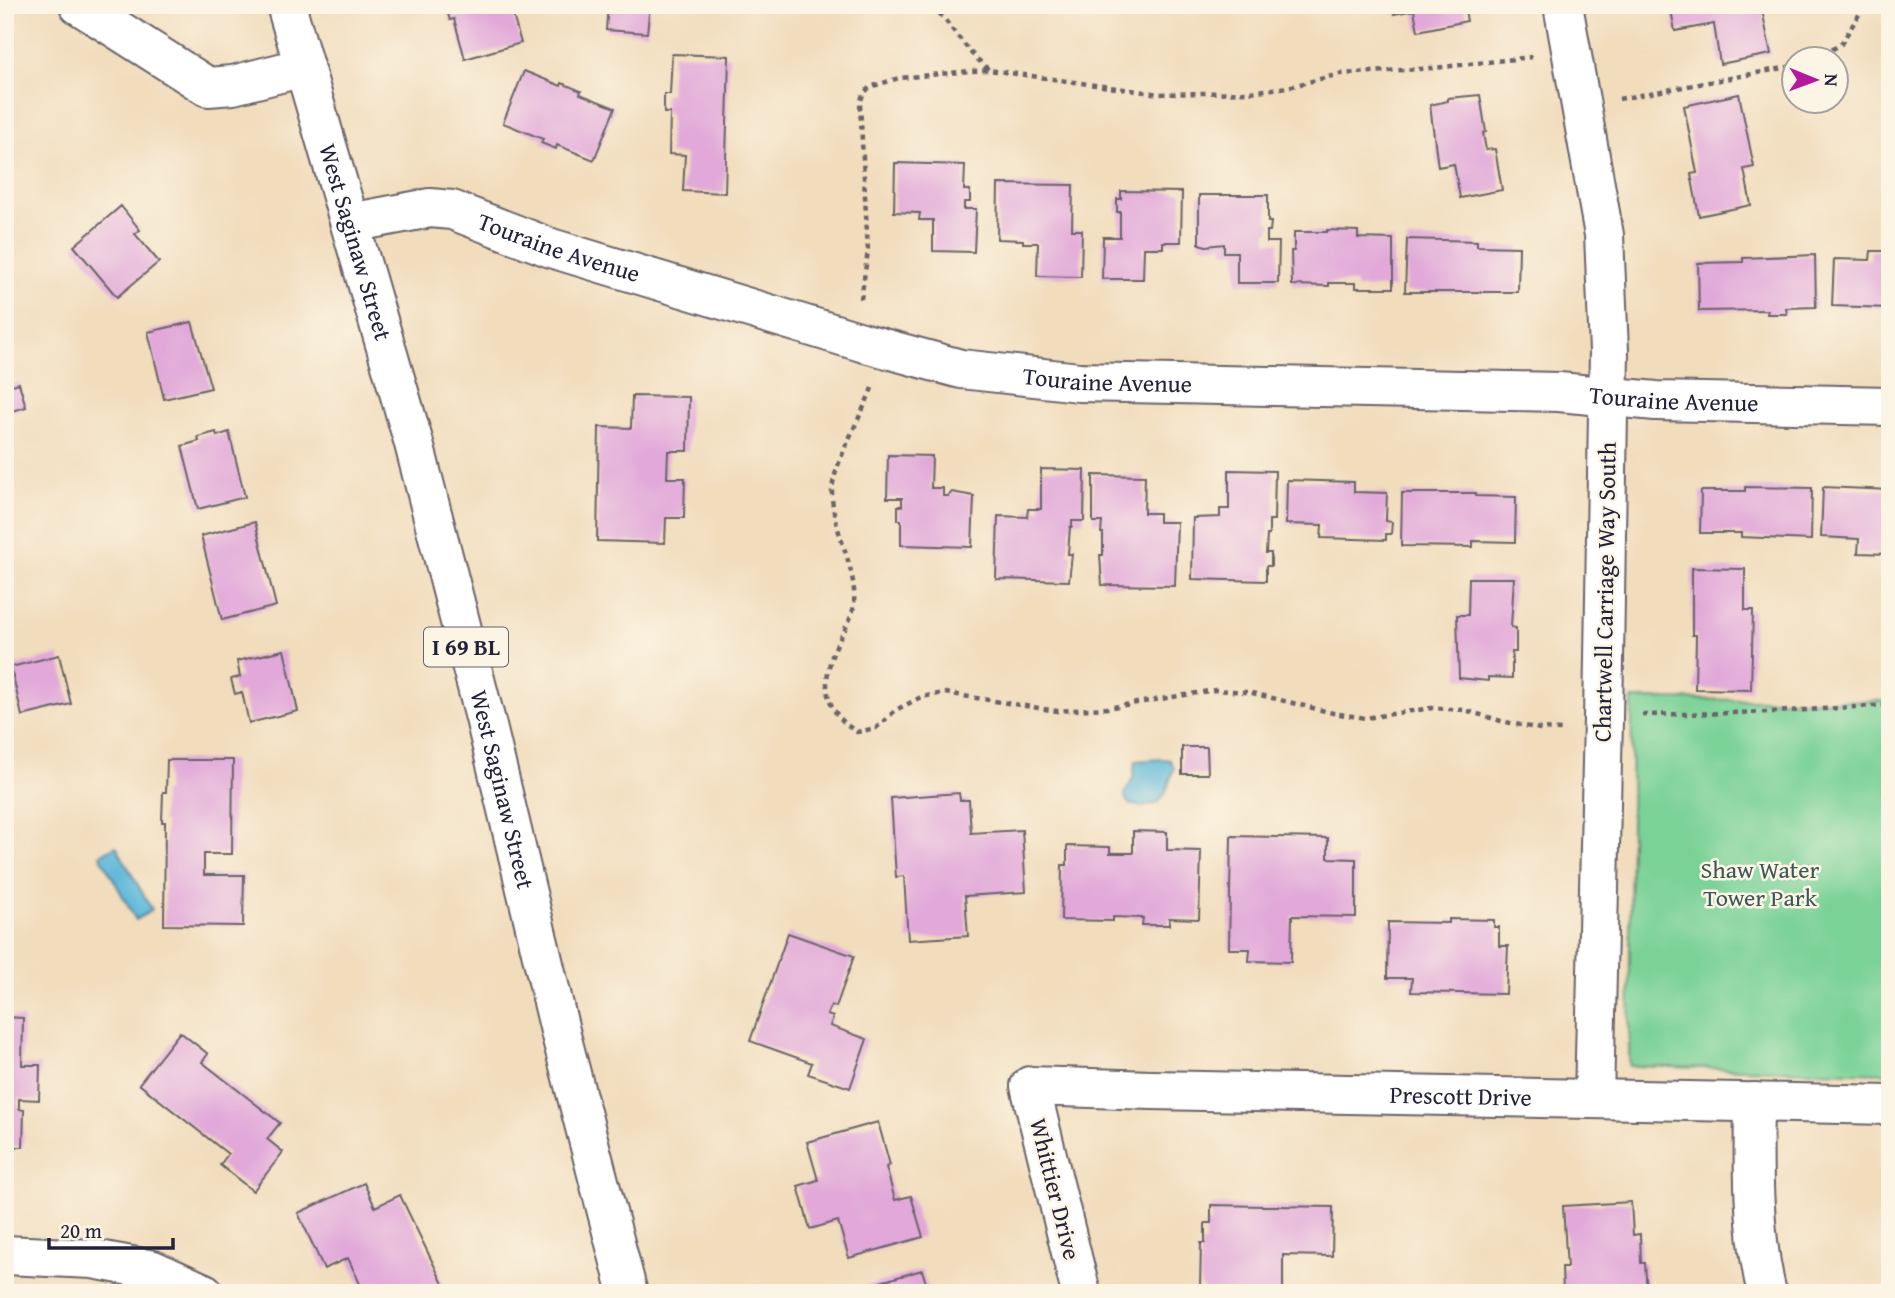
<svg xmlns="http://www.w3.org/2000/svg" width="1895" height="1298" font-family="'Gentium Book Plus',serif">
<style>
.green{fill:#7ad297;stroke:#4e7a69;stroke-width:2}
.water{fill:#5bb8d9;stroke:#3e6d8a;stroke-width:2}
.building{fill:#e1a8d9}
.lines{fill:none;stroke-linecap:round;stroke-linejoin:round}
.minor-casing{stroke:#6a6368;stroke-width:42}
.major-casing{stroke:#6a6368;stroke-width:42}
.path{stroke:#6a6368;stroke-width:4.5;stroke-dasharray:5 5;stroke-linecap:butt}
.minor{stroke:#fff;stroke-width:38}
.major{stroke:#fff;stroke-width:38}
.labels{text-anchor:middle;stroke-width:5;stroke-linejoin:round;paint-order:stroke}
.shield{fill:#fcf5e5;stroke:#63616e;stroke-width:2}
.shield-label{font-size:23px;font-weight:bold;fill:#22223b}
.street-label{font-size:24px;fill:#22223b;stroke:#fcf5e5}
.park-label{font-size:24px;fill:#3c5757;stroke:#fcf5e5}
</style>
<rect width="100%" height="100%" fill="#fcf5e5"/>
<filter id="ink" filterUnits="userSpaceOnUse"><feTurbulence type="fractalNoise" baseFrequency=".0143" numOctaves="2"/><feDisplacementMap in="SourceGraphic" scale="14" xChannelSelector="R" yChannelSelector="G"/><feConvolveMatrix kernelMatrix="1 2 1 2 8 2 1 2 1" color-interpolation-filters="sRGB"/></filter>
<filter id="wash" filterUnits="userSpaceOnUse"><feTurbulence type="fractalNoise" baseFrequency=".00686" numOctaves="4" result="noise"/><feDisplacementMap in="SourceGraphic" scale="28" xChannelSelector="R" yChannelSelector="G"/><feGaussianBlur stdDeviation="1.57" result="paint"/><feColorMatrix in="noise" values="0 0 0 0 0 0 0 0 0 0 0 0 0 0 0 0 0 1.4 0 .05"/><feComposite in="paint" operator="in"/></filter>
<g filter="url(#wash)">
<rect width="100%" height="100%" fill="#f1dcbc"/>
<path class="green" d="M1632,699l258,2v372l-261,-7z"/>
<path class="water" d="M1163,759l7,1 4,8 -8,24 -8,11 -16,4 -13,-3c-9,-12 0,-14 4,-26 1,-6 0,-11 3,-17z
M116,846l36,64 -16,10 -36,-65z"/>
<g id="blocks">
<path class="building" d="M445,5h65l11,38 -56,16 -11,-40 -4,1z
M608,5h42l-3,28 -41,-3z
M1392,5h72l3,16 -49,10 -4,-21 -20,4z
M1670,5h91l10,49 -51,10 -6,-40 -39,7z
M672,54l57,2 -4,137 -42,-2 2,-36 -16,-1 1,-41h-6v-19h6z
M524,71l37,15 1,-3 19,8 -1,3 35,14 -21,52 -37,-15 -1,4 -15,-6 2,-4 -40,-16z
M1739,94l15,73 -10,2 7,36 -52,11 -8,-42 6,-1 -13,-67z
M1480,95l6,37 -3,1 3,17 9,-1 7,41 -42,8 -6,-34 -16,3 -8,-62 18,-4v-3z
M895,163l70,2 -1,25h6v12h-6v7h12l-2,43 -41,-1v-31h-14l1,-7 -26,-1z
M998,184l75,1 -1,45h10l-1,47 -44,-1 1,-33h-15v-3l-26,-1z
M1121,191l61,1 -1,50h-18v6h-19l-1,31h-41l1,-42h17v-25h-3v-13h4z
M1199,195h69v27h3l-1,9h-3v11h12l-1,41h-41v-31h-13v-8l-18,2 -7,-2z
M121,206l19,24 -5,4 24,28 -42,35 -43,-51z
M1327,230l31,1v7l35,1v49h-37v-5h-27v3l-37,-1 -1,-34h3v-19h33z
M1407,239l70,2v5l42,1 -1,45h-113z
M1871,251h19v57l-58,-2 2,-47 36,1z
M1815,255l1,52 -30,1 1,6h-20l1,-4 -69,1 -1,-48 45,-1v-4z
M192,322l19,66 -47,11 -16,-67z
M19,383l7,24 -18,5 -3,-9v-16z
M632,396l57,1 -1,54h-20l-1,27h18l-1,40h-18l-1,25 -68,-2 2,-114 32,1z
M216,432l1,4 12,-4 16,65 -47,12 -16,-63 17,-5 -1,-4z
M888,455l44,1 -1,32h12v8h5l4,-4 22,4 -2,51 -71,-2v-25h-3v-14h4v-8h-15z
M1041,469l44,1 -1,51h-12v6h-2l-2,27h4l-3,27 -73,-2 2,-63 29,1 1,-8h13z
M1229,470l46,1 -1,49h-5v15h-2l-1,18h5v13h-5v15l-74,-2 1,-61 27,-1v-8h9z
M1093,475l52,1 -1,37h15v9h18l-2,64 -73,-1 -2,-30h3v-22h-2l1,-11h-9z
M1287,480l67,2v10l33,1 -1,28 6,1 -1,12h-5v6l-65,-2 1,-13 -36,-1z
M1745,487l67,1 -1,52 -70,-3v-4h-41l1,-42h44z
M1823,487l67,3v64l-32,-1 1,-14 -38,-2z
M1402,493h73v3l41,1 -1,45 -42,-1v6l-72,-1z
M255,522l21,84 -54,14 -21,-84z
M1692,568l53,1v41h8l-2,80 -56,-1 1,-54h-4z
M1469,578h45l-3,49 5,1v24h-4v26l-24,-1v4l-29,-3 -2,-63h11z
M284,650l14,61 -49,12 -7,-31 -7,2 -4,-15 9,-2 -3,-16z
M59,655l12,49 -49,12 -11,-49z
M1182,747h25l1,27h-26z
M167,760h66l-1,94h-28v21h40l-1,51 -79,-1 1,-103h-3l1,-30h3z
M959,793l1,7h9l2,33 51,-3 4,62 -61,4 3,40 -60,4 -4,-64 -8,1 -5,-79z
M1133,831l34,1v18l34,1 -2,68 -30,-1v7h-27l1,-7 -30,-1v4l-52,-1 1,-55h5v-19l43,1v6h23z
M1231,836l97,2v20l28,1v58l-64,-1 -1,46 -42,-1 1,-12h-21z
M1449,919l45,1v7h5v19h9l-2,48 -95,-2 1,-14h-25l1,-56 61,1z
M788,933l66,23 -18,51 -5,-2 -4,10 6,2 -3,9 37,13 -17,49 -42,-14 4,-11 -62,-22z
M5,1017l18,1 -1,47h18l-1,35 -20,-1v10l5,1 -1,37h-18z
M180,1032l28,22 -6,8 78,61 -13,16 16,13 -30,39 -33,-26 8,-11 -89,-70z
M878,1122l12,43 -4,2 9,33 16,-4 12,41 -74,21 -11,-37 -28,8 -12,-43 20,-6 -11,-38z
M364,1183l11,24 25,-12 47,97 -86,1 -2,-6 2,-1 -13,-28 -24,11 -26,-56z
M1631,1202l2,33 7,-1 1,29h4l2,30h-84l-1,-26h5l-4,-61z
M1211,1205l122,2 -1,49 -49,-1v38h-80v-6h-3l1,-44h4v-20h6z
M922,1270l7,23h-72l-1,-4z"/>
</g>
</g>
<g filter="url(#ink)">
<use href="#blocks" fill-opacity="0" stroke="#6a6368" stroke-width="2"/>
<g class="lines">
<g class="minor-casing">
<g id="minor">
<path d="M79,5l129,82 25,-2 71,-18"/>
<path d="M1563,5l41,230 5,116 -6,369 -9,379"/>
<path id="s1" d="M350,223l80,-15 22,2 99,38 314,95 96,26 118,13 480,10 97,9 234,5"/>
<path d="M1754,1102c-1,63 -2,130 13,191"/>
<path d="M5,1255l88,4 60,11 51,23"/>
<path id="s2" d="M1081,1293l-51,-207 122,4 738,15"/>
</g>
</g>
<g class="major-casing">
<g id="major">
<path id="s3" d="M286,5l127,435 72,278 76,317 67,258"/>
</g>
</g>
<path class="path" d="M933,5l39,49 17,16
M1815,60l26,-16 24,-39
M1619,99l175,-33
M861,299l7,-48 -8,-147 3,-10 7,-7 29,-9 72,-7 18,-1 170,24 91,-2 38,-5 52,-13 94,-6 98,-11
M872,388c-10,27 -40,78 -40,105 0,38 25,72 22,111 -2,18 -15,33 -21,49 -12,35 -7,59 24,79l19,-4 20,-18 25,-13 24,-4 112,18 50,-3 108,-18 33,2 85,21 32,5 67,-10 33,2 36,11 39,8 22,1
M1642,715l130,-3 118,-7"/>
<use href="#minor" class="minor"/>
<use href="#major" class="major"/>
</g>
</g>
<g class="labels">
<rect class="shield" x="424" y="627.5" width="84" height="39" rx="5"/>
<g class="shield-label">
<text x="466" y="655">I 69 BL</text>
</g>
<g class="street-label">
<text dy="8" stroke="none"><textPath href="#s3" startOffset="247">West Saginaw Street</textPath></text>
<text dy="8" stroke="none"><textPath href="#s1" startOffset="217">Touraine Avenue</textPath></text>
<text dy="8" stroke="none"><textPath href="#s1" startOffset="784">Touraine Avenue</textPath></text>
<text dy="8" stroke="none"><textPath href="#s1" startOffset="1351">Touraine Avenue</textPath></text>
<text transform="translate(1605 592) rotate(-89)" y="8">Chartwell Carriage Way South</text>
<text dy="8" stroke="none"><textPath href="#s3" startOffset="814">West Saginaw Street</textPath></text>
<text dy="8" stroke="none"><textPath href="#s2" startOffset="644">Prescott Drive</textPath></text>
<text transform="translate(1055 1189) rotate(76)" y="8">Whittier Drive</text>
</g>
<g class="park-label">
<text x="1760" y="878">Shaw Water<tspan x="1760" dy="28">Tower Park</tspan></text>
</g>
</g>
<rect width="1895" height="1298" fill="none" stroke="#fcf5e5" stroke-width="28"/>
<g transform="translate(1815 80) rotate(91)"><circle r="33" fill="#fcf5e5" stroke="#a5a1a1" stroke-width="2"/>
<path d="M0-5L12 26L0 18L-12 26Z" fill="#b5179e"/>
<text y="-10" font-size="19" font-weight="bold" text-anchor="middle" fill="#22223b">N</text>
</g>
<path d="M49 1238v10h124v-10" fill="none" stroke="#22223b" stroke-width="3.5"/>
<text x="60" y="1238" font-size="21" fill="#22223b" stroke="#fcf5e5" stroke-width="5" paint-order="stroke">20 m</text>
</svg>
